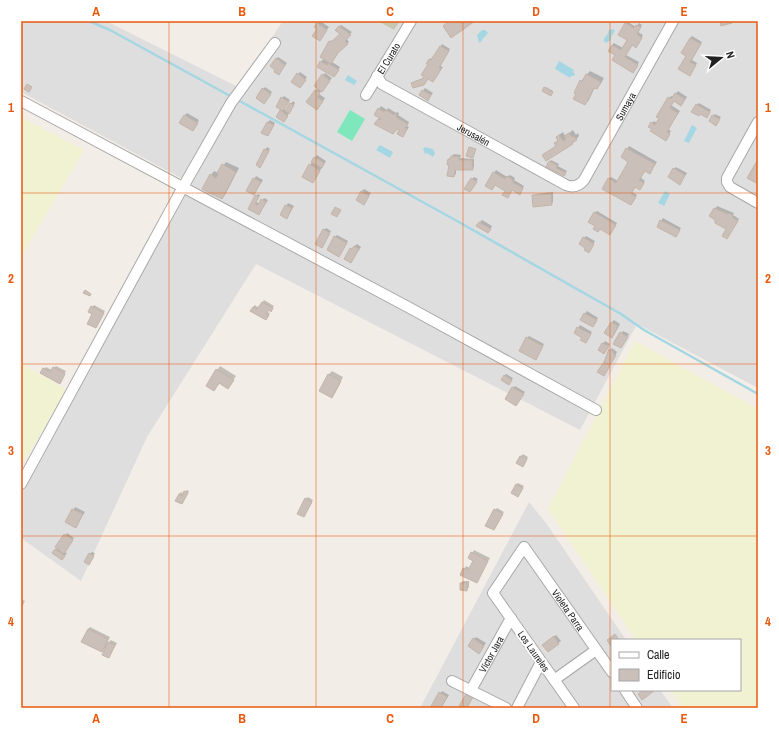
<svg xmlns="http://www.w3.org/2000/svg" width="779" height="729" font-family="'Archivo Narrow',sans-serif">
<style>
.residential{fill:#dfdede}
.construction{fill:#c8c7b1}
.farmland{fill:#f0f2d1}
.pitch{fill:#7ee7bb}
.water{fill:#a4d7e3}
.shadow{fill:#0003}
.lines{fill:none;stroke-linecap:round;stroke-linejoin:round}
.stream{stroke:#a4d7e3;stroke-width:2.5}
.building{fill:#cac0b9;stroke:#c5b4a7}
.minor-casing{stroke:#a8a8a8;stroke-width:12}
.minor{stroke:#fff;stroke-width:10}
.grid{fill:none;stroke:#e8590c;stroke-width:1;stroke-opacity:0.55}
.labels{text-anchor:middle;stroke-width:4;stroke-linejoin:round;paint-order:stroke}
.street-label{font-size:10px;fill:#212121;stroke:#fff}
.neatline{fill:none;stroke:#e8590c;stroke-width:1.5}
.grid-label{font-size:13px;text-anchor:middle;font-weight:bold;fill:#e8590c}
</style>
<rect width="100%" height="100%" fill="#f2eee7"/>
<path class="residential" d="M21,21h85l132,66 45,-66h475v367l-121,-64 -57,106 -324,-166 -109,173 -66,144 -60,-43v-59l171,-295 -171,-92z
M529,502l17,21 80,117h-14v50h48l13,18h-253z"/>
<path class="construction" d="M378,21h22l-6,9z"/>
<path class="farmland" d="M21,117l63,33 -63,107z
M635,341l123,68v299h-75l-13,-18h70v-50h-104l-88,-131z
M21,363l46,27 -46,76z"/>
<path class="pitch" d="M350,110l15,9 -13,22 -15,-9z"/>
<path class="water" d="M613,29l2,2 -4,6v3l-5,3 -2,-2v-3l3,-3 2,-5z
M482,30h3l3,3 -6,7v1l-3,2 -2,-8z
M559,61l15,9 -1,2 2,2 -1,2h-3l-1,2 -15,-9z
M348,75l9,6 -3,4 -9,-5z
M692,125l5,3 -8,15 -5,-2z
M380,145l13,7 -3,6 -14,-8z
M425,147l8,2 2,4 -2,4 -6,-4 -2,1 -2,-5z
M665,191l5,3 -6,12 -6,-3z"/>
<path class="shadow" d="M320,21l9,6 -8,11 -3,-9 -3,-2z
M628,22l8,5 3,-4 3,2 -4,7 5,3 -5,10h-6l-6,10 13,7 -4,7 -19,-14 -4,-10 2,-2 9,5 5,-8 -2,-16z
M341,25l11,7 -6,6 3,4 -9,8 -8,12 8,5 -4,7 -15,-12 3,-4 6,-16 2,-2 2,1 7,-7 -5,-4z
M692,36l10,6 -10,18 5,3 -5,9 -5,-16 3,-18z
M442,44l8,5 -10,17 3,1 -8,12 -2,2 -5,-3 -16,5 3,-2 9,-3 5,-18 2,-2 2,1z
M278,57l9,6 -7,9 -4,-13z
M590,71l14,7 -4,7 -3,3 -2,-1 -6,13 -4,4 -4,-23z
M300,72l7,5 -6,8 -3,-11z
M325,73l7,5 -13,16 6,4 -6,9 -3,-16 2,-3 5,-13z
M265,87l7,5 -6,8 -3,-11z
M546,87l7,4 -2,4 -8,-5z
M425,88l8,5 -5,6 -8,-4z
M678,91l9,6 -4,6 -9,-3 -3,5 9,6 -12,18 3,2 -4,6 -14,-8 -1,-6 2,-2 3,2 12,-25 2,-2 2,1z
M284,96l6,4 -6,9 2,2 7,-10 2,2 -11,18 -3,-10 1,-1v-12z
M699,103l12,7 -2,4 -8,-1 -4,-8z
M381,106l6,4 1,-2 8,5 1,-1 2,1 -1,2 11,7 -2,4 2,1 -6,9 -3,-6 -22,-11 2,-1 -5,-3z
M187,113l12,7 -4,7 -10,-12z
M715,114l6,3 -5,7 -3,-8z
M270,120l5,3 -7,12v-13z
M573,130l3,5 2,-2 1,3 -7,8 -28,11 13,-10 -1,-2 3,-3 -2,-3 3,-3 3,-2 2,4z
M629,146l28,16 -7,10 -5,-2 -4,8 4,3 -3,5 -2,2 -4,-2 -4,6 5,3 -4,7 -24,-23 2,-2 7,4 11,-20 -7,-4z
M267,147l3,2 -10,17 5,-16z
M454,154l7,1 -1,3 14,1v8l-2,2h-16v5l-3,2 -4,-17z
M317,155l9,6 -13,21 -3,-17z
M551,160l8,4 -1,2 9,5 -3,4 -17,-9z
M226,162l13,6 -14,27 -3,3 -11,-23 3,-4 4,2z
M676,167l11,6 -7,10 -6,-14z
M496,170l11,7 3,-2 5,3 -1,2 10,6 -3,5 -8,-1 -5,6 -2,-6 -11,-6 -9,1z
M256,176l7,4 -9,14 -6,-3z
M474,177l4,2 -8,12 2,-12z
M364,189l7,4 -7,10 -2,-12z
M553,192v10l-2,2 -18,-8 2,-2z
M258,194l2,1 -4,7 4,2 4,-6 4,2 -9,14 -10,-6z
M288,203l6,3 -7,12 -6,-3z
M717,206l17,7 -1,2 6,4 -12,19v-9l-11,-10 -6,-3z
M597,211l20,12 -7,11 -14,-8 -2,-13z
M663,218l18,10 -5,8 -18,-10z
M482,220l10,6 -2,4 -10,-8z
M326,228l5,3 -9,16 2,-17z
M337,235l11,6 -7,12 -6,-16z
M586,236l9,5 -5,8 -6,-11z
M357,244l4,3 -10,15v-13z
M264,300l10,6 -3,4 -2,-1 -2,3 3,1 -2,4 -15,-10 2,-2 4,3z
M94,305l11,6 -9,16 -4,-20z
M587,311l11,7 -3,6 -14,-4z
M614,320l6,4 -6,11 -2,-13z
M580,325l12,7 -5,8 -12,-7z
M623,331l6,3 -8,13 -6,-3z
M529,336l15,8 -8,15 -9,-21z
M605,341l5,3 -4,7 -7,-1z
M612,348l5,4 -13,23 1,-12z
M56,366l10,5 -5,9 -17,-11 2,-2 6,3z
M220,366l16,10 -8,12 -8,-5 -6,7 -7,-4z
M332,371l11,6 -8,16 -3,4 -3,-23z
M506,374l7,4 -2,3 -7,-5z
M515,386l10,6 -9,13 -3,-17z
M523,454l5,3 -3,6 -4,-7z
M518,483l6,3 -6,10 -2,-11z
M187,490l2,1 -7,12 -3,-9 2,-2 3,2z
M308,497l5,3 -9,16 2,-17z
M75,507l10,5 -9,14 -9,-4z
M497,508l7,4 -10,17 1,-19z
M67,533l7,5 -10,14 3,1 -3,4 -10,-4z
M474,550l16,8 -14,24 -15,-8 5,-8 4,2 4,-8 -5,-2z
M92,552l3,1 -4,8 -1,-7z
M463,581h6v6l-2,3 -6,-7z
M21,599l4,2 -4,8z
M90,627l20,10 -4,8 5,-5 6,3 -8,14 -2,-11 -5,5 -14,-22z
M556,635l5,6 -13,10 -2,-8z
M476,637l10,6 -5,7 -7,-11z
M442,691l7,4 -8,13h-9z"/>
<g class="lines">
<path class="stream" d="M89,21l21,9 122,67
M236,99l221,122 164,93 23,16 114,64"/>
</g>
<path class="building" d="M449,21h26l-24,17 -8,-12z
M720,21h12v2l-11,3z
M317,23l10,7 -7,11 -8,-5 5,-7 -3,-2z
M625,23l9,5 2,-3 5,2 -4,7 5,4 -6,10 -4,-3 -7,12 13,8 -5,8 -21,-13 3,-5 -7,-4 4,-6 9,5 6,-10 -9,-5z
M339,26l12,9 -6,6 3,3 -10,9 -7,11 -11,-7 9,-16 2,1 9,-8 -5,-4z
M690,38l11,6 -11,18 6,3 -6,11 -12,-7 8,-13 -5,-3z
M440,46l9,5 -10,17 2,1 -8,13 -5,-3 -4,6 -11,3 -2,-5 11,-4 2,-3 -3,-1 7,-11h-2l3,-5 2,1z
M276,58l9,7 -6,10 -5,-3 1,-2 -5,-4z
M320,61l7,4 1,-2 11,7 -5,7 -17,-10z
M297,73l9,7 -6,8 -9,-6z
M322,74l8,7 -8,11 -8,-6z
M586,74l15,8 -4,7 -3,-1 -9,17 -12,-6 3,-5 -2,-1 6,-13 2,2z
M27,84l5,3 -3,5 -5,-3z
M544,87l9,5 -2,4 -9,-5z
M262,88l9,6 -7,10 -8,-6z
M315,90l5,3 -3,4 6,4 -6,9 -11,-8z
M422,90l9,5 -3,6 -9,-6z
M675,93l10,6 -4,7 -7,-5 -4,7 8,5 -11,19 3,2 -4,7 -16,-10 2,-2 -4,-2 3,-5 4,3 4,-7 -3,-1 12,-20 3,2z
M281,97l8,5 -6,9 -7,-4z
M290,103l4,2 -5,9 -4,-3z
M696,104l14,8 -3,6 -7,-4 -1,2 -8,-4z
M378,108l6,4 1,-2 9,5v-2l3,2 -1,2 12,7 -3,4 2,1 -4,8 -6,-3 2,-4 -2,-1 -4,5 -19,-10 4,-5 3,1v-1l-7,-4z
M280,110l8,6 -4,6 -8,-5z
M184,115l14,8 -5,8 -14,-8z
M712,115l8,4 -4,7 -7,-5z
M267,122l7,3 -6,11 -7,-3z
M569,133l3,4 2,-1 3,4 -5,3 1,1 -27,17 -4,-6 14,-9 -2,-3 4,-2 -2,-4 3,-2 4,6 3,-2 -2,-3z
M469,147l7,2 -3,9 -7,-2z
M626,148l29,16 -5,10 -5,-3 -6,9 5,3 -4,7 -5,-3 -4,7 5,3 -5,8 -29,-16 6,-11 8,5 12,-21 -7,-5z
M264,149l5,2 -9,17 -4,-3z
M451,156l8,1v3h13l1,10h-18l-1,7 -7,-1 2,-11h-2l1,-6h2z
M314,157l10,6 -2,5 -11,-6z
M758,159v25l-11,-6z
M549,161l9,5 -2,2 10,5 -2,3 -18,-9z
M222,164l14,8 -14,27 -20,-10 8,-15 6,4 2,-4 -1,-1z
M309,164l11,7 -7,12 -11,-6z
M673,168l12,7 -5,10 -12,-8z
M493,172l12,7 2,-3 6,4 -1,2 11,6 -3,7 -8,-5 -4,8 -6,-3 3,-4 -10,-6 -3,5 -7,-4z
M253,178l8,4 -7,13 -8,-4z
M471,178l6,4 -7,10 -6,-3z
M361,191l8,5 -5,9 -8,-5z
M551,194l1,11 -19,2 -1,-12z
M255,195l4,2 -4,7 3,1 3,-6 5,3 -7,13 -11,-6z
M285,205l7,3 -5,11 -7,-4z
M335,207l6,3 -4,7 -6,-3z
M714,208l14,6 1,-1 4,3 -1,1 6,4 -11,18 -5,-3 4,-7 -11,-6v-3l-6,-4z
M594,212l22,13 -6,10 -10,-6 -2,3 -5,-3 2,-3 -7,-4z
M660,220l20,10 -4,7 -19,-10z
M479,222l12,7 -3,4 -12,-7z
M323,229l7,4 -8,15 -7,-4z
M334,236l13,7 -8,14 -12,-7z
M583,237l11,7 -5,9 -5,-3 1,-2 -6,-4z
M354,246l5,3 -8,14 -7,-4 6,-11 2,1z
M85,290l6,4 -1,2 -7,-3z
M262,302l11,6 -2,4 -2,-2 -3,4 3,1 -3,5 -16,-9 3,-4 4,2z
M91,306l13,7 -8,15 -9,-4 5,-10 -4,-2z
M584,313l13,7 -4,7 -13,-7z
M611,322l7,4 -6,12 -8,-5z
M577,327l14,7 -5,9 -6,-3 2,-2 -8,-5z
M620,332l8,5 -7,11 -8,-4z
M526,337l17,9 -7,14 -17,-9z
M602,343l7,3 -5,8 -6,-4z
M609,349l5,3 -1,1 3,2 -6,10 -6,-3z
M604,362l6,4 -6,10 -7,-4z
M53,367l12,7 -5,10 -20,-11 3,-5 7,4z
M216,369l18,11 -6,9 -9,-6 -5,8 -8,-5z
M328,374l13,7 -9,17 -13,-7z
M504,375l8,5 -3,5 -8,-5z
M512,387l12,7 -8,12 -11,-7z
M520,456l7,3 -4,8 -7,-4z
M516,484l7,4 -5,9 -7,-4z
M184,491l4,2 -6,11 -7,-3 4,-7 3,2z
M305,498l7,4 -8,15 -7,-3z
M72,509l11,5 -7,14 -11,-6z
M494,509l9,5 -9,16 -9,-4z
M64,534l9,6 -9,14 -9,-7z
M55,549l10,7 -3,4 -10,-7z
M471,552l17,9 -11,22 -17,-8 3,-7 5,2 5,-9 -5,-3z
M89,553l5,3 -5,9 -5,-3z
M460,583h7v8l-7,-1z
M88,629l20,10 -6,13 -21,-10z
M615,634l4,6h-7v8l-5,-8z
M554,636l5,8 -11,8 -6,-7z
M473,638l11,8 -5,8 -11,-8z
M108,642l7,3 -6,13 -7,-3z
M643,690h11v1l-12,9 -4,-6z
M439,692l8,5 -6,11h-11z
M466,694l7,3 -6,11h-4l-4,-2z"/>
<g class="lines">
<g class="minor-casing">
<g id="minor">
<path id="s1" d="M377,76l5,8 184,101c7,3 13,1 18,-5l89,-159"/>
<path id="s2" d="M366,95l45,-74"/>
<path d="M21,101l387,206 188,103"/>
<path d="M758,122l-31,56v4l3,5 28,16"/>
<path d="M21,484l162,-297 48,-84 44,-60"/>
<path d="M554,680l42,-30"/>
<path d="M452,681l54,27"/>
<path id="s3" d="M471,690l40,-72"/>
<path d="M625,690l12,18"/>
<path d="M517,708l24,-46"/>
<path id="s4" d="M574,708l-81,-115 31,-46 88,125"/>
</g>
</g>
<use href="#minor" class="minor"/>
</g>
<path class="grid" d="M169,21v687M316,21v687M463,21v687M610,21v687M21,193h737M21,364h737M21,536h737"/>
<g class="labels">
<g class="street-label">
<text dy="4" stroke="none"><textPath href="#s2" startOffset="43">El Curato</textPath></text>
<text dy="4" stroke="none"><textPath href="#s1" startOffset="324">Sumaya</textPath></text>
<text dy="4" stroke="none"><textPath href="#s1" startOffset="114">Jerusalén</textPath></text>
<text dy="4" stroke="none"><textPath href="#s4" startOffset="273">Violeta Parra</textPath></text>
<text transform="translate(534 651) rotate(55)" y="4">Los Laureles</text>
<text dy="4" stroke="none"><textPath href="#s3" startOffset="41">Víctor Jara</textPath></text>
</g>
</g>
<rect width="779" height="729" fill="none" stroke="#ffffff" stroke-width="44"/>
<rect x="611" y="639" width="130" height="52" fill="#ffffff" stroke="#a6a6a6"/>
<rect x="619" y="652" width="20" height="6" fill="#ffffff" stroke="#a6a6a6"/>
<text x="647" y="659" font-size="12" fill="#212121">Calle</text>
<rect x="619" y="669" width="20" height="12" fill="#cac0b9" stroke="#a6a6a6"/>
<text x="647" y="679" font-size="12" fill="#212121">Edificio</text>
<g transform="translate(721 58) rotate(72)" stroke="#ffffff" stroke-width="3" paint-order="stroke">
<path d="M0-3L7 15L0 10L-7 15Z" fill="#212121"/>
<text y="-6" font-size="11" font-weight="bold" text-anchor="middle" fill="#212121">N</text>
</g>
<rect x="22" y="22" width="735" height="685" class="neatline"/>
<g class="grid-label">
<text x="96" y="16">A</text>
<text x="242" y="16">B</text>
<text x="390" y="16">C</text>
<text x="536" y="16">D</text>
<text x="684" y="16">E</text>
<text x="11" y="112">1</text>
<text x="768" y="112">1</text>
<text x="11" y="283">2</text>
<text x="768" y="283">2</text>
<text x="11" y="455">3</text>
<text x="768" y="455">3</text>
<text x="11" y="626">4</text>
<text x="768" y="626">4</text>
<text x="96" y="723">A</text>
<text x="242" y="723">B</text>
<text x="390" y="723">C</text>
<text x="536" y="723">D</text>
<text x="684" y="723">E</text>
</g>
</svg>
